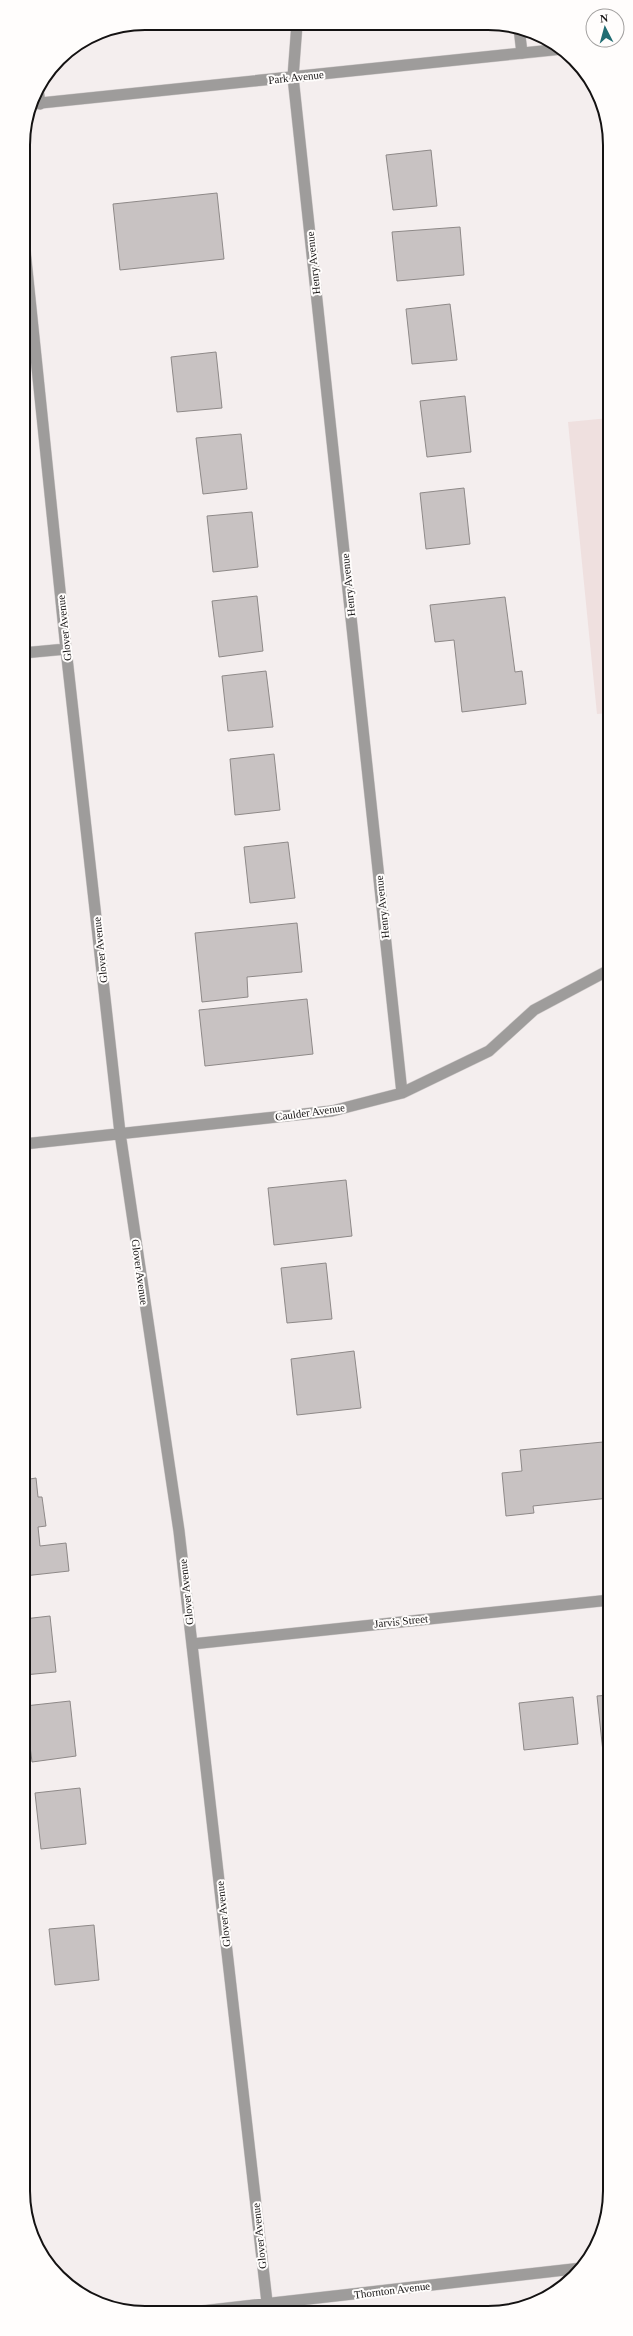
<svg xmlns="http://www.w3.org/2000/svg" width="633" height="2336" font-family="'Times New Roman',serif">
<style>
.built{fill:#efe0df}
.building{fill:#c8c2c2;stroke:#8e8988}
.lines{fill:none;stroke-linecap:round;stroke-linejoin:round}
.service-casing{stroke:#d0cbcb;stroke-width:12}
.minor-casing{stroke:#d0cbcb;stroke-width:12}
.tertiary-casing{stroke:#d0cbcb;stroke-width:12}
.service{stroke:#9e9c9b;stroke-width:11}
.minor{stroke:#9e9c9b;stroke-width:11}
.tertiary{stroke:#9e9c9b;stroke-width:11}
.labels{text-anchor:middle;stroke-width:4;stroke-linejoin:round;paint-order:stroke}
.street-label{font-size:11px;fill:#141212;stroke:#fffdfc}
.rim{fill:none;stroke:#141212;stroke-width:2}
</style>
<rect width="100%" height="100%" fill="#f4eeee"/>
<path class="built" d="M609,418v295l-12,1 -29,-292z"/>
<path class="building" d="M431,150l6,56 -44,4 -7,-55z
M217,193l7,66 -104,11 -7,-66z
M460,227l4,48 -67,6 -5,-49z
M450,304l7,56 -45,4 -6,-55z
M216,352l6,56 -45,4 -6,-55z
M465,396l6,56 -44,5 -7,-56z
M241,434l6,55 -44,5 -7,-56z
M464,488l6,56 -44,5 -6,-56z
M252,512l6,55 -45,5 -6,-56z
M257,596l6,55 -44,6 -7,-56z
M505,597l10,75 7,-1 4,33 -64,8 -8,-72 -19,2 -5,-37z
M266,671l7,56 -45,4 -6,-55z
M274,754l6,56 -45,5 -5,-56z
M288,842l7,56 -45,5 -6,-56z
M297,923l5,49 -55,5 1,20 -46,5 -7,-69z
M307,999l6,55 -108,12 -6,-56z
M346,1180l6,56 -78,9 -6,-57z
M326,1263l6,56 -45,4 -6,-55z
M354,1351l7,57 -64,7 -6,-56z
M603,1442l6,56 -76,8 1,7 -28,3 -4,-43 20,-2 -2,-21z
M36,1478l2,19h4l4,29 -8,1 2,19 26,-3 3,28 -45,5v-96z
M50,1616l6,56 -32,3v-56z
M610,1695v56l-7,1 -6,-56z
M573,1697l5,47 -54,6 -5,-47z
M70,1701l6,55 -44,6 -7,-56z
M80,1788l6,56 -45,5 -6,-56z
M94,1925l5,55 -44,5 -6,-56z"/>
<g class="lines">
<g class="service-casing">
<path id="service" d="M293,77l4,-53
M38,89l2,15"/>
</g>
<g class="minor-casing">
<path id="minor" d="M519,28l3,25
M293,77l109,1016
M23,231l43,418 54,484 59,398 89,780
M23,653l43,-4
M24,1144l308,-33 70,-18 87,-42 45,-41 75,-40
M192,1644l418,-44
M202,2311l380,-43"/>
</g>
<g class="tertiary-casing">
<path id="tertiary" d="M31,104l531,-55"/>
</g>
<use href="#service" class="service"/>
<use href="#minor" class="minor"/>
<use href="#tertiary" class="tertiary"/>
</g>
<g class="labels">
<g class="street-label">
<text transform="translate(296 77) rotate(-6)" y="4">Park Avenue</text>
<text transform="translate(313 263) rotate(-96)" y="4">Henry Avenue</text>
<text transform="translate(348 585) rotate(-96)" y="4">Henry Avenue</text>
<text transform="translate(64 628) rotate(-96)" y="4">Glover Avenue</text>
<text transform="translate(382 907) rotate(-96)" y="4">Henry Avenue</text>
<text transform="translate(100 950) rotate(-96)" y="4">Glover Avenue</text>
<text transform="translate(310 1112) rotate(-8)" y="4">Caulder Avenue</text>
<text transform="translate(140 1272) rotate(82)" y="4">Glover Avenue</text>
<text transform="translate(186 1592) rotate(-96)" y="4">Glover Avenue</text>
<text transform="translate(401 1621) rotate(-6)" y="4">Jarvis Street</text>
<text transform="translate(223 1914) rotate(-96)" y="4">Glover Avenue</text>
<text transform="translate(259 2236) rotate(-96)" y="4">Glover Avenue</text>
<text transform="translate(392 2290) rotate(-7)" y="4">Thornton Avenue</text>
</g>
</g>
<path d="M0 0H633V2336H0ZM145 30H488A115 115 0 0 1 603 145V2191A115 115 0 0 1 488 2306H145A115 115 0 0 1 30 2191V145A115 115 0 0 1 145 30Z" fill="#fffdfc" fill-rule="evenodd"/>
<path class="rim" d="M145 30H488A115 115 0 0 1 603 145V2191A115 115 0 0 1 488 2306H145A115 115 0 0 1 30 2191V145A115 115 0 0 1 145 30Z"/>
<g transform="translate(605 28) rotate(354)"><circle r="19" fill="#fffdfc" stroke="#a19f9e"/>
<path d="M0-3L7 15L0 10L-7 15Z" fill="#206c72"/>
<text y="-6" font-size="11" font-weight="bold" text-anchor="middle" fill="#141212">N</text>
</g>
</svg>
